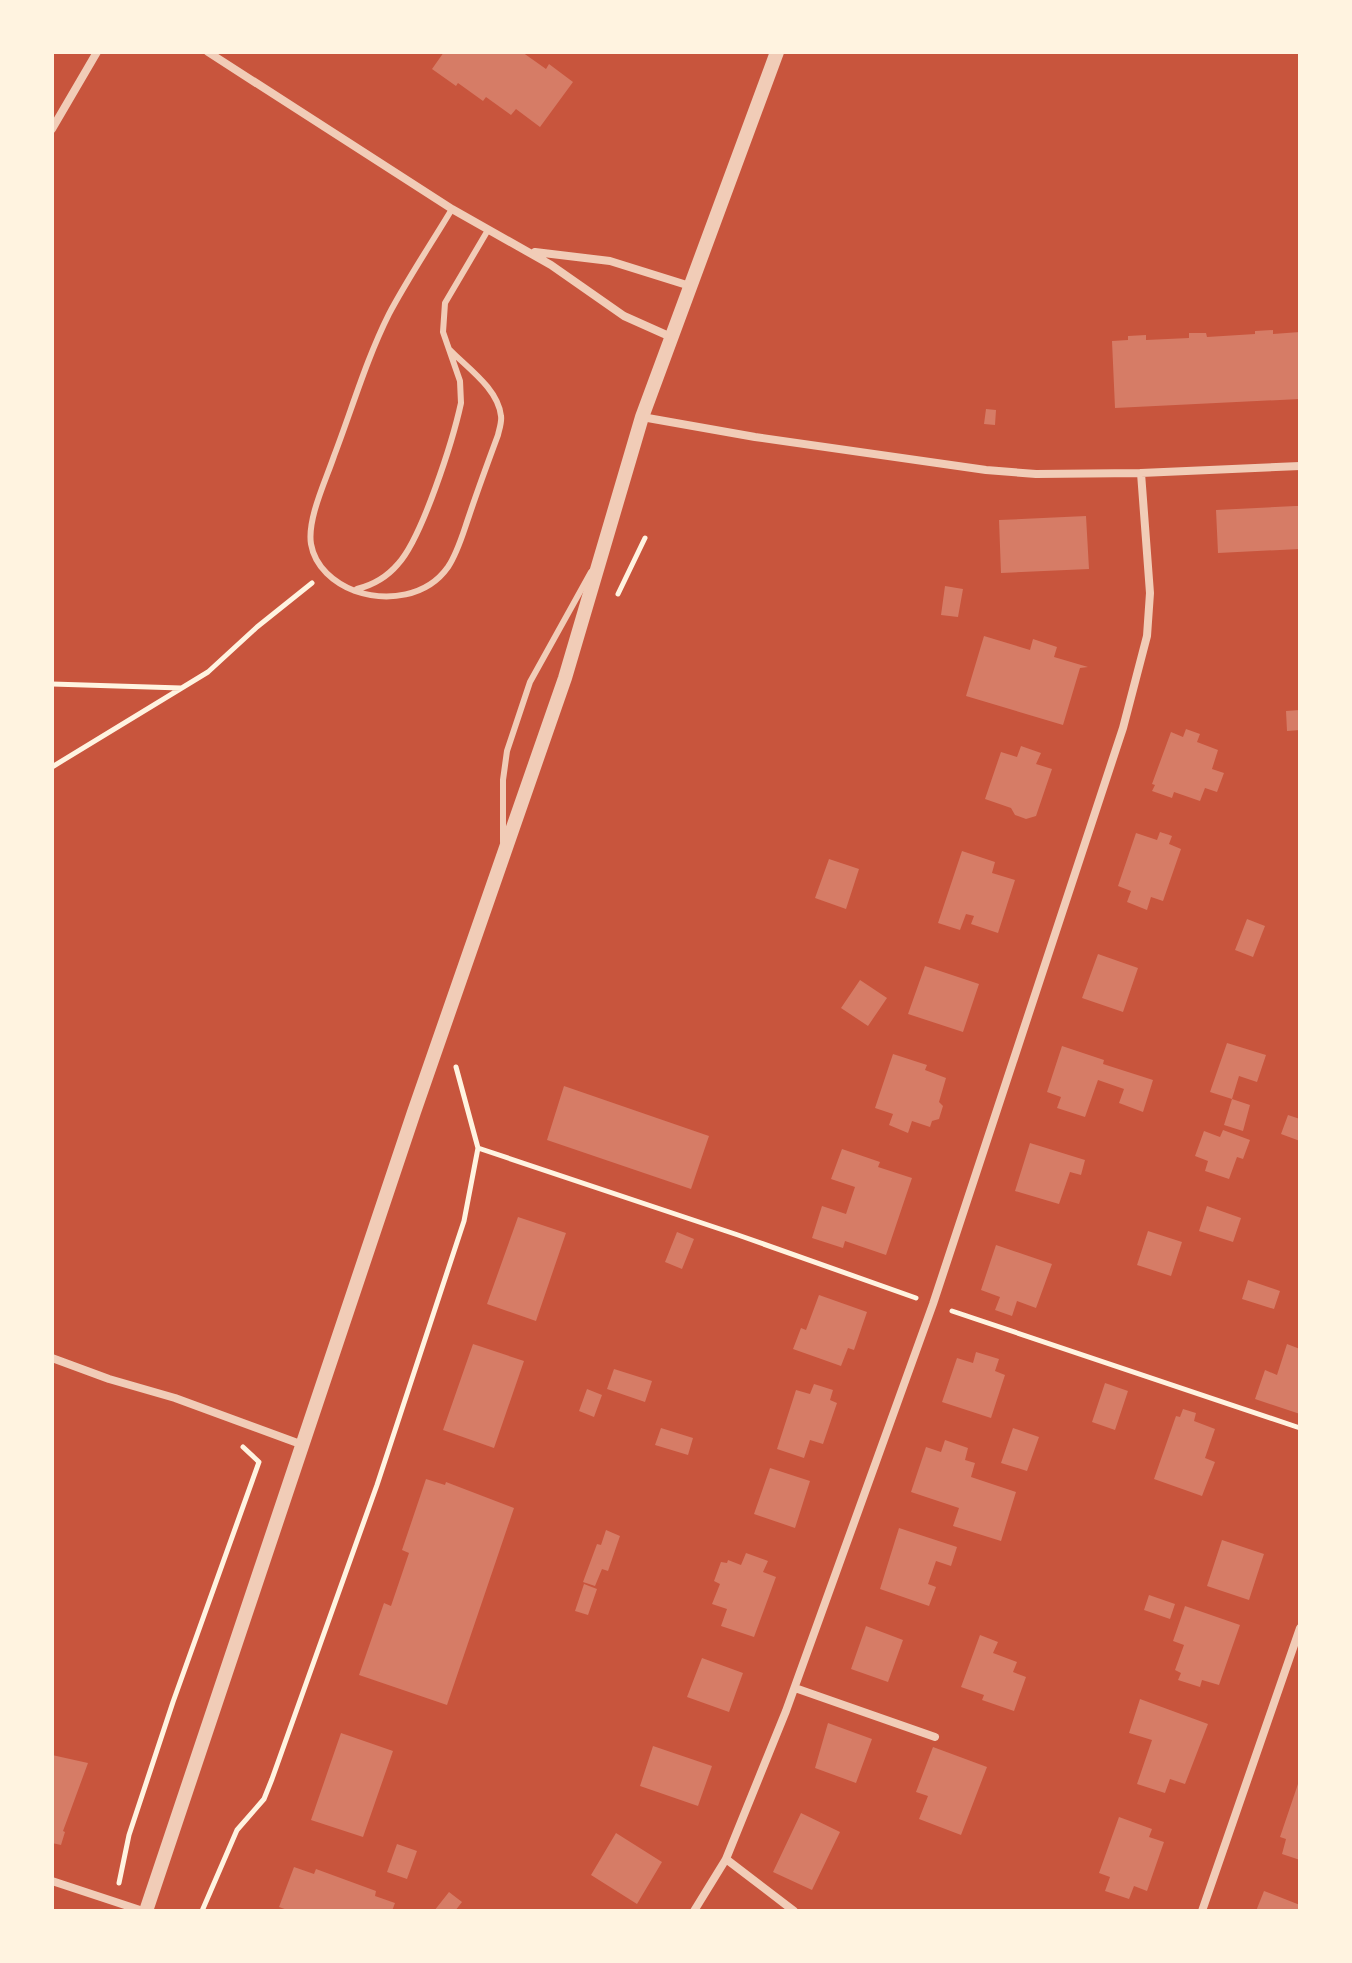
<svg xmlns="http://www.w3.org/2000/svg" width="1352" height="1963" font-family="'Roboto Condensed',sans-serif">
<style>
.building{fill:#d67c66}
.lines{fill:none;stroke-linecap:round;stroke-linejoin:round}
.path{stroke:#fff3e0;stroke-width:5}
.service{stroke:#f1ccb7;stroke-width:6}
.minor{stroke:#f1ccb7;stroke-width:8}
.tertiary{stroke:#f1ccb7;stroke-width:14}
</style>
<rect width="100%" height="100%" fill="#c8553d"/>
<path class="building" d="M444,52h78l24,17 3,-5 24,18 -33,45 -24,-18 -5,6 -25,-18 -3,4 -25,-18 -2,3 -24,-17z
M1273,330v4l27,-2v67l-185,9 -3,-67 16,-1v-4l18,-1v5l43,-2v-5h17l1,4 48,-3v-3z
M986,409l10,1 -1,15 -11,-1z
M1295,506h5v43l-82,4 -2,-43z
M1086,516l3,53 -88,4 -2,-53z
M945,586l18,3 -5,28 -17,-2z
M984,636l46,14 3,-11 24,8 -3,10 34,10 -8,1 -17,57 -97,-29z
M1300,710v20l-13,1 -1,-20z
M1186,729l14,5 -3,8 21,8 -6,19 12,4 -7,19 -12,-4 -5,13 -26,-9 -2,6 -20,-7 3,-6 -3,-1 19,-52 12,5z
M1021,746l20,7 -5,11 16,5 -16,47 -10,3 -11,-4 -4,-7 -26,-9 16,-47 16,5z
M1160,832l12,4 -3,8 12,5 -18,52 -12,-4 -4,13 -20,-8 4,-11 -13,-5 18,-53 21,7z
M962,851l33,11 -3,11 23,7 -17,53 -27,-9 3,-8 -8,-2 -6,16 -22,-7z
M829,859l30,10 -13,40 -31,-11z
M1247,919l18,7 -12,31 -18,-7z
M1098,954l40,14 -15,44 -41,-14z
M925,966l54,18 -16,48 -55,-18z
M860,980l27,18 -19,28 -27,-18z
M1227,1043l39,12 -9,27 -18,-6 -7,23 18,6 -7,26 -19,-6 8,-26 -22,-7z
M1062,1046l42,14 -1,4 50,16 -10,32 -24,-9 5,-14 -26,-9 -13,37 -28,-9 4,-11 -14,-5z
M893,1054l34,11 -2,5 21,8 -7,24 4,4 -4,13 -7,2 -2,6 -18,-6 -4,12 -19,-8 4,-11 -18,-6z
M564,1086l145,50 -18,53 -144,-49z
M1288,1115l12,4v22l-19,-7z
M1223,1130l27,10 -7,19 -6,-2 -8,22 -24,-8 3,-10 -13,-5 9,-25 16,6z
M1030,1143l55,17 -4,15 -11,-3 -11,32 -44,-13z
M842,1149l38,13 -2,5 34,11 -26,77 -41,-14 -2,7 -31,-10 10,-32 24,8 9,-27 -24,-8z
M1207,1206l34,12 -8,24 -34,-11z
M518,1217l48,16 -30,88 -49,-17z
M1148,1231l34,11 -11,34 -34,-11z
M677,1232l17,7 -12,30 -17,-7z
M996,1245l56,19 -16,44 -19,-7 -5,15 -17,-6 5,-13 -19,-7z
M1248,1280l32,11 -6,18 -32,-10z
M819,1295l48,17 -13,38 -6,-2 -7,18 -48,-17 8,-21 5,2z
M473,1344l51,17 -30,87 -51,-18z
M1287,1344l13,5v65l-45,-15 10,-29 12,5z
M976,1352l23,7 -4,12 10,4 -14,43 -49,-16 15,-44 16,5z
M614,1369l38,12 -7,21 -38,-13z
M1105,1383l23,8 -13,39 -23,-8z
M814,1384l19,6 -3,10 7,3 -14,41 -13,-4 -6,18 -27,-9 19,-59 14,4z
M587,1389l15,6 -8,22 -15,-6z
M1183,1409l13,4 -2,8 21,8 -10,29 10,4 -13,34 -48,-17 22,-63 4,1z
M661,1428l32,10 -5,17 -33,-10z
M1013,1428l26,9 -12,34 -26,-8z
M945,1440l23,8 -3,12 10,3 -4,14 45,15 -15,49 -48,-15 6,-18 -48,-16 15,-45 15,5z
M770,1468l40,13 -15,47 -41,-14z
M426,1479l19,6 1,-3 68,26 -67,197 -88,-30 25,-72 7,3 18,-53 -7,-3z
M899,1528l58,19 -6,19 -15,-5 -8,23 8,3 -7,19 -49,-17z
M606,1530l14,6 -12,35 -6,-2 -7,17 -12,-4 14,-38 4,1z
M1222,1540l42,14 -15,46 -42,-14z
M746,1553l22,8 -5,11 13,5 -22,60 -33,-11 6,-17 -15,-5 8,-20 -6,-3 7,-19 6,1 1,-3 13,5z
M584,1584l13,5 -9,26 -13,-4z
M1149,1595l26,9 -5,15 -26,-9z
M1185,1606l55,19 -21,60 -17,-5 -2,7 -22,-7 3,-7 -6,-3 9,-25 -11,-4z
M866,1626l37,14 -15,42 -37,-13z
M980,1635l18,7 -5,11 24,9 -4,10 13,5 -12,34 -32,-11 2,-5 -23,-8z
M702,1658l41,15 -14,39 -42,-15z
M1140,1699l68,25 -23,60 -15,-5 -5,14 -28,-9 15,-44 -23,-7z
M828,1723l44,16 -16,44 -41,-15z
M341,1733l52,18 -30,86 -52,-17z
M653,1746l59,20 -14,40 -58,-20z
M933,1747l54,20 -26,68 -42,-16 9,-23 -12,-4z
M52,1755l36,8 -25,68 2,1 -4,13 -9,-2z
M1299,1781h1v79l-18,-6 4,-15 -6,-2z
M801,1813l39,19 -28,58 -39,-18z
M1119,1817l33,12 -3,8 15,5 -17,49 -13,-5 -5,13 -24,-8 5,-14 -11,-4z
M616,1833l46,29 -25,42 -46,-29z
M397,1844l20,7 -10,28 -20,-7z
M294,1867l20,7 2,-5 60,22 -1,5 20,7 -3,8h-102l-11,-4z
M1264,1891l36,14v6h-44z
M449,1892l13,10 -7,9h-21z"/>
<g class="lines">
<path class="path" d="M618,594l27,-56
M52,684l129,4
M52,767l156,-95 49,-45 55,-44
M478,1148l260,87 178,63
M952,1311l348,117
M119,1883l10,-48 44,-133 86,-240 -16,-15
M202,1911l35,-81 27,-31 8,-20 105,-294 87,-264 14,-73 -22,-81"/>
<path class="service" d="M449,349c17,18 49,39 52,67 1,6 -2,14 -3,19 -10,27 -20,54 -29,81 -6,17 -11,36 -21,51 -21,30 -61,35 -93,24 -21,-8 -40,-24 -44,-47 -4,-25 15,-64 23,-88 18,-47 32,-96 55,-142 19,-36 42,-70 63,-105
M357,589c16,-4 30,-12 41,-25 24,-26 55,-124 63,-161l-1,-22 -17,-49 2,-29 43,-73
M503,842v-62l4,-29 23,-69 61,-110"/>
<path class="minor" d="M208,52l244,157 99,56 73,51 47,21
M52,129l45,-77
M535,252l75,9 80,25
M642,417l113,20 231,33 50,4 105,-1 159,-7
M52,1358l57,21 66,19 128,47
M795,1688l140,49
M726,1859l68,52
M52,1881l91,30
M694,1911l32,-52 60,-148 147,-407 190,-576 24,-92 3,-43 -9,-120
M1202,1911l98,-283"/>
<path class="tertiary" d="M146,1911l268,-799 151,-434 77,-261 135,-365"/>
</g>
<rect width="1352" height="1963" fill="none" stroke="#fff3e0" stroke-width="108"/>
</svg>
